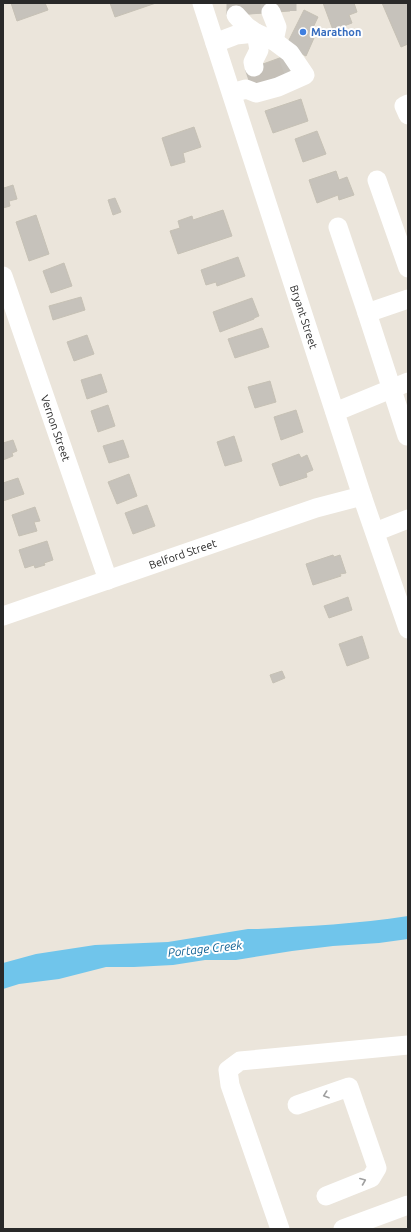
<svg xmlns="http://www.w3.org/2000/svg" width="411" height="1232" font-family="Ubuntu,sans-serif">
<style>
.water{fill:#70c5eb}
.building{fill:#c6c2bb;stroke:#c6c1b5}
.lines{fill:none;stroke-linecap:round;stroke-linejoin:round}
.minor-tunnel{stroke:#c4bfb7;stroke-width:19;stroke-dasharray:19 10;stroke-linecap:butt}
.minor{stroke:#fff;stroke-width:19}
.oneway{stroke:#9f9f9f}
.shop-dot{fill:#3f7fe0;stroke:#fff;stroke-width:1.5}
.labels{text-anchor:middle;stroke-width:4;stroke-linejoin:round;paint-order:stroke}
.shop-label{font-size:11px;font-weight:bold;fill:#366cbe;stroke:#fff;text-anchor:start}
.street-label{font-size:11px;fill:#292929;stroke:#fff}
.water-label{font-size:12px;font-style:italic;fill:#116295;stroke:#fff}
</style>
<rect width="100%" height="100%" fill="#ebe5db"/>
<path class="water" d="M408,916v23l-29,4 -46,3 -41,5 -56,9h-31l-32,5 -39,2h-28l-47,12 -40,5 -16,5v-26l33,-9 59,-9 73,-3 80,-13h10c50,-3 100,-5 150,-13z"/>
<path class="building" d="M11,3h34l3,7 -31,11z
M110,3h46l-41,14z
M231,3h61v3l-2,5 -54,4 -4,-3z
M323,3h31l3,9 -8,3 3,8 -19,7z
M382,3h26v41l-7,3z
M304,10l14,7 -9,19 5,2 -8,18 -20,-10z
M285,56l10,16 -40,15 -5,-14 2,-5z
M301,99l7,22 -35,12 -8,-22z
M194,127l7,20 -18,6 2,9 -14,4 -9,-28z
M317,131l9,23 -23,8 -8,-23z
M336,171l3,9 8,-3 7,18 -15,5 -1,-5 -21,8 -8,-23z
M3,185l1,3 9,-3 4,14 -8,2 1,5 -7,2z
M115,198l6,14 -8,3 -5,-15z
M223,210l9,26 -54,18 -8,-23 10,-3 -2,-7 14,-5 1,4z
M36,215l13,39 -20,7 -13,-39z
M238,257l7,19 -28,10 -1,-4 -10,3 -5,-15z
M64,263l8,23 -21,7 -8,-22z
M81,297l4,13 -32,10 -4,-14z
M252,298l7,18 -5,2v1l-34,13 -7,-20z
M262,328l7,19 -34,11 -7,-19z
M87,335l7,19 -20,7 -7,-19z
M101,374l6,18 -20,7 -6,-19z
M270,381l6,21 -21,6 -7,-21z
M108,405l7,21 -17,6 -7,-21z
M296,410l7,22 -22,8 -7,-23z
M234,436l8,25 -17,5 -8,-24z
M13,440l4,11 -5,2 1,3 -10,4v-17z
M123,440l6,17 -20,6 -6,-17z
M299,454l2,4 6,-3 6,15 -7,3 1,4 -27,9 -8,-22z
M129,474l8,22 -20,8 -9,-22z
M18,478l6,16 -21,7v-18z
M147,505l8,21 -22,8 -8,-21z
M35,507l5,14 -6,1 3,9 -18,5 -7,-21z
M47,541l6,19 -9,3 1,2 -10,3 -1,-3 -9,3 -6,-18z
M333,555l1,2 6,-2 6,18 -6,1 1,2 -28,9 -7,-21z
M348,597l4,13 -23,8 -5,-12z
M362,636l7,22 -22,8 -8,-22z
M282,671l3,7 -12,5 -3,-8z"/>
<g class="lines">
<path class="minor-tunnel" d="M236,3v12
M251,3l1,11
M287,3v8
M270,62l7,20
M254,67l7,21"/>
<g class="minor">
<path id="s1" d="M202,3l160,493 46,133"/>
<path d="M271,12l6,15 -3,14"/>
<path d="M236,15l10,11 10,7 3,17 -6,12 1,5"/>
<path d="M215,43l21,-8 20,-2 18,8 16,12 15,22 -27,12 -22,6 -10,-4 -14,4"/>
<path d="M408,104l-4,2 4,9"/>
<path d="M377,180l31,88"/>
<path d="M338,227l29,86"/>
<path id="s2" d="M3,276l105,304"/>
<path d="M408,299l-41,14 40,123 1,-1"/>
<path d="M335,412l73,-30"/>
<path d="M375,532l33,-13"/>
<path id="s3" d="M3,616l313,-108 46,-12"/>
<path d="M297,1105l52,-18 28,81 -6,10 -45,18"/>
<path d="M280,1229l-50,-144 -2,-15 12,-9 168,-16"/>
<path d="M343,1229l65,-24"/>
</g>
</g>
<defs><path id="oneway-chevron" d="M-2-3.5L2.5 0L-2 3.5" fill="none" stroke-width="1.6" stroke-linecap="round" stroke-linejoin="round"/></defs>
<g class="oneway">
<use href="#oneway-chevron" transform="translate(326 1095) rotate(161)"/>
<use href="#oneway-chevron" transform="translate(363 1181) rotate(-22)"/>
</g>
<circle class="shop-dot" cx="303" cy="32" r="4"/>
<g class="labels">
<g class="shop-label">
<text x="311" y="36">Marathon</text>
</g>
<g class="street-label">
<text dy="4" stroke="none"><textPath href="#s1" startOffset="330">Bryant Street</textPath></text>
<text dy="4" stroke="none"><textPath href="#s2" startOffset="161">Vernon Street</textPath></text>
<text dy="4" stroke="none"><textPath href="#s3" startOffset="190">Belford Street</textPath></text>
</g>
<g class="water-label">
<text transform="translate(205 949) rotate(-6)" y="4">Portage Creek</text>
</g>
</g>
<rect width="411" height="1232" fill="none" stroke="#292929" stroke-width="8"/>
</svg>
